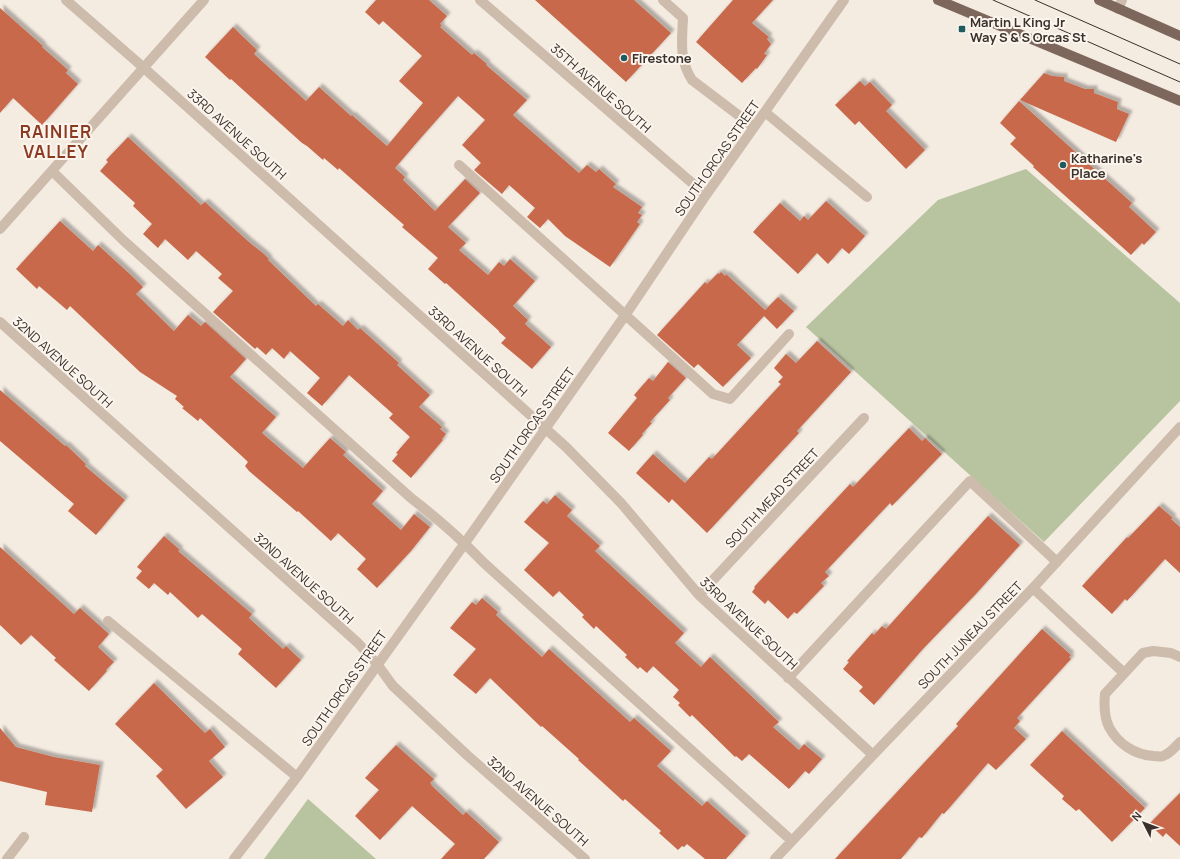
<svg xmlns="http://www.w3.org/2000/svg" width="1180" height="859" font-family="Manrope,sans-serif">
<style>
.green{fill:#b8c4a0}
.building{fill:#c8694b;filter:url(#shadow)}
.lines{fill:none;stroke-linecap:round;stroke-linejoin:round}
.minor{stroke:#cdbbac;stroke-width:10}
.major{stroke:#7d675c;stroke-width:10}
.tram{stroke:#3b302b;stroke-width:1}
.poi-dot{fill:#1f5a5e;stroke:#fbf5ee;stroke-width:1.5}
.labels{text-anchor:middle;stroke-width:4;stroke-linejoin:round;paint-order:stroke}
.poi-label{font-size:13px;font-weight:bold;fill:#3b302b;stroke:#fbf5ee;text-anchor:start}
.street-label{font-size:13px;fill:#3b302b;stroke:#fbf5ee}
.district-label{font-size:17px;font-weight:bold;letter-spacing:1px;fill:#8c3b22;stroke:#fbf5ee}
</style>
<defs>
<filter id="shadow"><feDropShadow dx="3.5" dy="-3.5" stdDeviation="1" flood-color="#0004"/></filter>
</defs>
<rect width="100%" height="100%" fill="#f4ebe1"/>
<path class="green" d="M1026,169l154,134v98l-136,141 -238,-215 132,-127z
M308,799l68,60h-112z"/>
<path class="building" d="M376,0h53l18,16 -7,8 2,1 -2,2 32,28 2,-2 13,11 -1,1 41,35 -14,15 66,58 8,-8 9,7 3,-3 17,15 -3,3 29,20 -4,6 4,2 -5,7 3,2 -30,43 -45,-31 -17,-17 -8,9 -13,-11 8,-9 -26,-23 -7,9 -28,-24 7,-7 -19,-18 23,-25 -27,-24 -39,44 -24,28 10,9 -2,3 32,31 30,-32 15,14 -32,34 18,16 -7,7 29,25 11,-13 5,4 6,-7 25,22 -22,25 15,14 -3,4 26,23 -19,22 -31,-26 5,-5 -7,-6v-1l-53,-48 -1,1 -17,-15 10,-11 -36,-31 2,-2 -65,-57 -1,2 -14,-12 -1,2 -16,-14 -5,-3 -71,-64 -1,1 -25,-23 28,-30 24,23 -3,4 52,47 13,-14 32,29 1,-1 35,31 36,-43 -24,-22 23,-25 -39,-35 -4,4 -14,-13z
M535,0h99l37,33 -45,49z
M733,0h40l-21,23 17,14 -2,2 4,5 -7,10 3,1 -10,14 -1,-1 -14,15 -46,-41z
M0,8l43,38 -1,1 26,23 -2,3 12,11 -36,41 -29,-27 -13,15z
M1044,73l8,3 12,1v4l21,8h9v4l24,9 -1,7 12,5 -13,28 -96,-42z
M860,81l5,5 5,-4 22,23 -6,6 39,39 -19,19 -47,-48 -4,4 -20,-20z
M1019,101l113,102 -3,4 27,25 -12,13 -2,-2 -11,12 -98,-88 1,-1 -24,-22 6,-6 -16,-15z
M128,137l73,68 4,-3 44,40 15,12 5,5 -1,1 48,46 2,-2 25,22 5,-6 10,10 2,-2 39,35 -2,2 33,30 -11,12 23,20 -2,2 6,5 -4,5 1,1 -32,38 -19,-17 6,-7 -2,-1 14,-16 -21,-19 4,-4 -44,-39 -27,31 -15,-13 13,-15 -30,-27 -6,8 -12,-11 -6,7 -9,-8 -2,2 -42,-37 20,-21 -15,-13 4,-4 -26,-23 -8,9 -23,-21 -7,9 -15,-14 9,-10 -19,-18 2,-3 -35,-32 8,-9 -2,-2z
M826,201l39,35 -16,18 -7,-6 -14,16 -11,-11 -19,21 -45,-42 27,-29 20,18 4,-5 4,4z
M60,221l33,30 5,-6 34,31 11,11 -7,7 38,37 14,-16 13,11 4,-4 41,37 -16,18 46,40 -14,16 41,35 27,-30 16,14 -3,3 40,36 -11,13 29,26 13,-16 16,13 -19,24 -34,37 -20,-19 9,-10 -28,-26 -7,8 -33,-30 -1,1 -48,-41 -4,-5 3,-4 -3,-3 -45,-41 -2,3 -16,-13 2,-1 -9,-8 2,-3 -37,-24 -70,-66 -3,4 -28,-24 -2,3 -21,-20z
M721,272l4,4 1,-2 39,36 13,-13 16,14 -17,18 -13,-13 -27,29 14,13 -28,29 -25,-23 -4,4 -37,-33 48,-53 2,2 11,-11 1,1z
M817,341l34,31 -54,59 2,2 -92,100 -35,-34 -3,4 -33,-30 17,-19 32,29 24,-26 3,2 69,-75 -3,-2 5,-5 -9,-9 12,-14 10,9z
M668,362l18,16 -18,20 2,2 -20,22 2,1 -10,11 1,1 -14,16 -21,-18 29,-35 -3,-3 15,-17 4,3z
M0,390l65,56 1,-1 20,19 -1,2 40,34 -29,35 -28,-24 6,-7 -74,-63z
M909,428l13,13 3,-3 17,16 -50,52 -2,-3 -65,69 4,4 -8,7 3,3 -27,28 -3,-2 -6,7 -20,-19 -3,4 -13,-12 3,-4 -1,-1 96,-103 3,3z
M555,495l17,15 -5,6 33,30 -5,5 89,82 -9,10 26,24 9,-10 69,65 -6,5 26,23 5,-6 18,15 -13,15 -4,-3 -16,18 -40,-35 -7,7 -6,-5 -1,1 -43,-42 -2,2 -12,-12 2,-2 -7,-6 6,-7 -26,-24 -6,7 -7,-6 -2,2 -13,-12 2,-2 -31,-29 -2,3 -12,-12 2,-2 -25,-24 -6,6 -29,-27 25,-27 -25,-21 19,-21 4,3z
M1159,506l14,12 -2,1 9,8v46l-15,-14 -38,42 -2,-2 -13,15 -30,-28 45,-49 1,1z
M988,516l32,29 -45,50 -53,55 -48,55 -15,-14 4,-4 -20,-18 6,-7 -2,-1 25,-28 2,2 8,-9 4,3z
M164,536l16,14 -2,1 74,63 -3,4 34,31 3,-3 15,14 -25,28 -38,-34 4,-5 -40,-35 -4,4 -28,-26 -2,3 -14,-12 -5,6 -13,-11 6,-7 -5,-4z
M0,547l74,67 6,-6 29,26 -11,13 16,15 -8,8 1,1 -18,20 -35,-31 2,-2 -25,-23 -10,10 -21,-20z
M482,598l16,14 -2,3 46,42 7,-8 81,73 4,-4 37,33 -14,15 45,40 5,-5 39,35 -20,23h-21l-18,-15 -3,3 -2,-1 -4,4 -19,-17 2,-2 -36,-32 -2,2 -45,-41 1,-1 -37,-33 -1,1 -51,-49 -14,16 -23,-19 23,-26 -26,-21 22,-26 4,3z
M1042,629l29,26 -2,2 2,2 -54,59 3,3 -6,7 12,11 -30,31 -8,-7 -44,51 -2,-1 -20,25 -3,-1 -18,22h-66l123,-133 -2,-2z
M154,683l51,50 5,-4 15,18 -16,14 14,16 -37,32 -30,-33 7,-6 -48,-46z
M0,728l16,19 38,10 46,8 -8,47 -47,-7 2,-13 -47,-11z
M1062,731l83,77 -33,34 -33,-33 -3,2 -14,-12 2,-3 -34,-31z
M396,745l38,34 -4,4 2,1 -1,1 32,30 3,-3 33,30 -15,17h-43l14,-15 -43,-38 -32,34 -25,-24 24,-26 -14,-12z
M1180,793v53l-14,-13 -3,4 -14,-13z"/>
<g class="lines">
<path class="minor" d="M66,0l78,68 422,379 55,56 78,92 174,160
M480,0l226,195
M663,0l20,18c-1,22 -4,42 9,62l62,47
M1118,9l4,-9
M765,112l102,85
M459,165l254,229 17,5 59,-65
M52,171l72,70 287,257c26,20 50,41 73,65l308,278
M0,229l204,-229
M0,322l358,321 19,21 16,22 74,69 118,104
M1033,588l91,85
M699,595l165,-177
M108,621l189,156
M1180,657l-9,-4 -18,-2 -10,2 -38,41c-1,11 -1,23 4,33 9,17 26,28 45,29 3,0 7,1 9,0 7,-2 12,-9 17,-14
M788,678l182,-197 87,81
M7,859l17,-22
M234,859l63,-82 168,-234 161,-229 80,-119 138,-195
M775,859l98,-104 160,-167 147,-161"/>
<path class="major" d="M938,0l242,101
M1099,0l81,36"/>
<path class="tram" d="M993,0l187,82
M1035,0l145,64"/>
</g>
<g class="poi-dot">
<rect x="958" y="25" width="8" height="8" rx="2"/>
<circle cx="624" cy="58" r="4"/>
<circle cx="1063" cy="165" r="4"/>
</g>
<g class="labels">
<g class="poi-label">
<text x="970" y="27">Martin L King Jr<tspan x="970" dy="15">Way S &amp; S Orcas St</tspan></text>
<text x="632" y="63">Firestone</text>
<text x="1071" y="163">Katharine's<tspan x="1071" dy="15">Place</tspan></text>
</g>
<g class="street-label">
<text transform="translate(601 88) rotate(41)" y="5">35TH AVENUE SOUTH</text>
<text transform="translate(237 134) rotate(42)" y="5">33RD AVENUE SOUTH</text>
<text transform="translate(717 158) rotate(-55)" y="5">SOUTH ORCAS STREET</text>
<text transform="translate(478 351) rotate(42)" y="5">33RD AVENUE SOUTH</text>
<text transform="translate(63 362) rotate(42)" y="5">32ND AVENUE SOUTH</text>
<text transform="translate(532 425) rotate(-55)" y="5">SOUTH ORCAS STREET</text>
<text transform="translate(772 498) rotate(-47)" y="5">SOUTH MEAD STREET</text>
<text transform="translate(304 578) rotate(42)" y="5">32ND AVENUE SOUTH</text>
<text transform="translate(749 623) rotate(43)" y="5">33RD AVENUE SOUTH</text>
<text transform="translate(970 635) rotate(-46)" y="5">SOUTH JUNEAU STREET</text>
<text transform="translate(344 688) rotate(-55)" y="5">SOUTH ORCAS STREET</text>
<text transform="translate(538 801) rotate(41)" y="5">32ND AVENUE SOUTH</text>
</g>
<g class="district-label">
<text x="56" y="138">RAINIER<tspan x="56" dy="20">VALLEY</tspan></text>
</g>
</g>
<g transform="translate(1144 823) rotate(312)" stroke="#fbf5ee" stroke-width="3" paint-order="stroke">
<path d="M0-3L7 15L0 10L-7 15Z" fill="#3b302b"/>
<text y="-6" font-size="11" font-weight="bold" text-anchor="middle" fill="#3b302b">N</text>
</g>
</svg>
